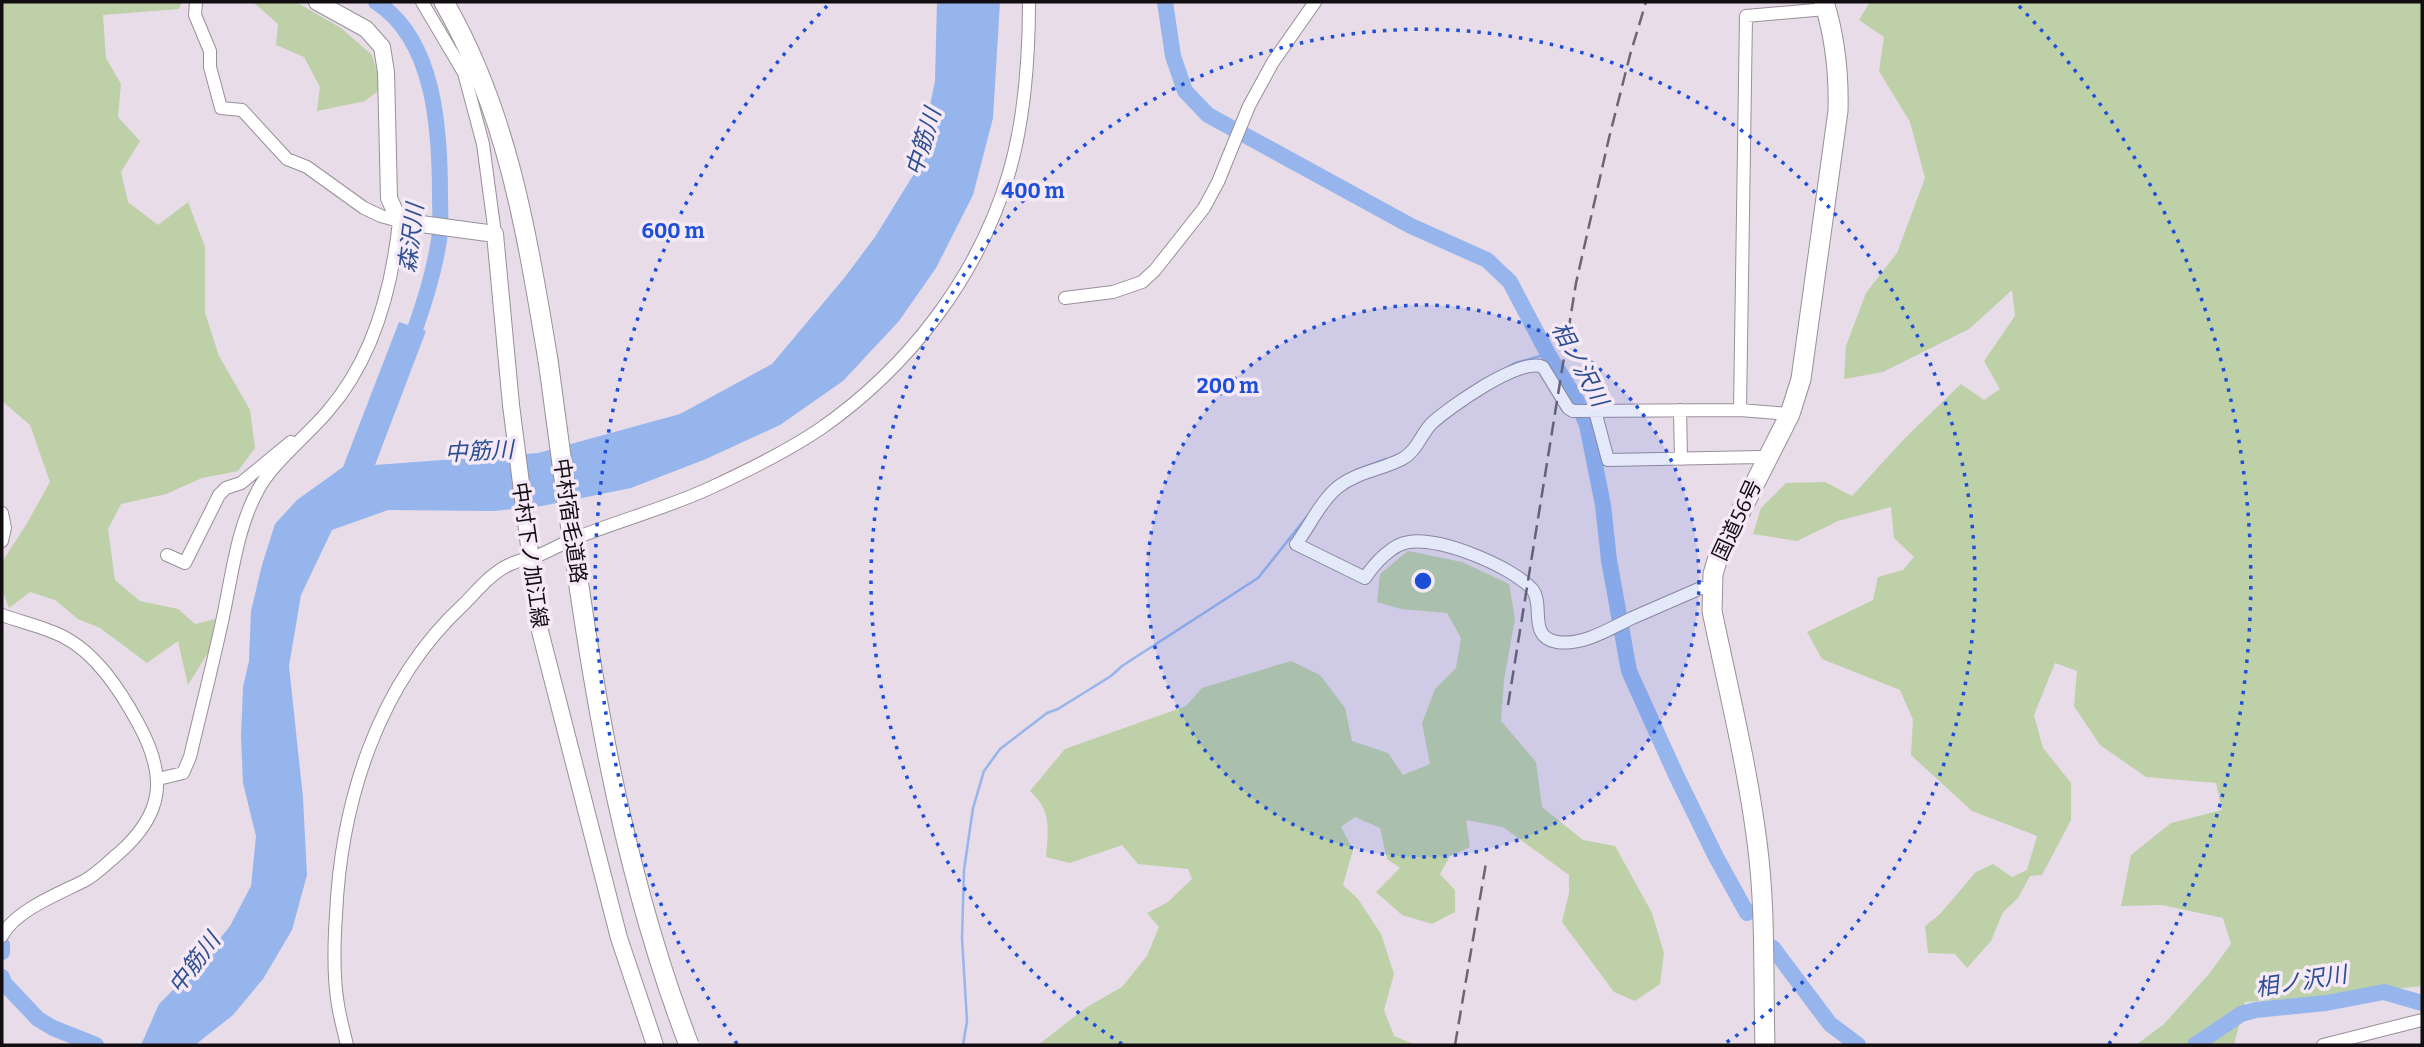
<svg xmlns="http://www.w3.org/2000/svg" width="2424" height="1047" font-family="Bitter,'Noto Sans JP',serif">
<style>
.green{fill:#bdd0a7}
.water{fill:#96b5ec}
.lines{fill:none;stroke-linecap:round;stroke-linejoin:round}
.stream{stroke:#96b5ec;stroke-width:2.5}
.river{stroke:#96b5ec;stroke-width:16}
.minor-casing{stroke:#998f9a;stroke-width:14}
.major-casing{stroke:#998f9a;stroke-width:18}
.highway-casing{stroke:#998f9a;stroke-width:21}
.minor{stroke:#fff;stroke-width:12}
.major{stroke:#fff;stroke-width:16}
.highway{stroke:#fff;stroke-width:19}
.rail{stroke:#6d666e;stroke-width:2.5;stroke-dasharray:14 7;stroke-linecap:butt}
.highway-bridge-casing{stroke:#998f9a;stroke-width:21;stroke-linecap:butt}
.highway-bridge{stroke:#fff;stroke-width:19}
.ring{fill:none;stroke:#1d4ed8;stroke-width:3.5;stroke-dasharray:3.5 7}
.labels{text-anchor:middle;stroke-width:7;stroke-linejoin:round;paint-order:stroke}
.street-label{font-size:21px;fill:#110d11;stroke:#f5e9f5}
.water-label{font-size:23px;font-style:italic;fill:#2d4f92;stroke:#f5e9f5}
.centre{fill:#1d4ed8;stroke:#f5e9f5;stroke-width:3.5}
.ring-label{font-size:21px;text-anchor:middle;font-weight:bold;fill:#1d4ed8;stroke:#f5e9f5;stroke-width:7;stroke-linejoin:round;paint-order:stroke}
</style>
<rect width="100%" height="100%" fill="#e7dce8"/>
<path class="green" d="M2,2h180l-3,7 -76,6 3,43 15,26 -3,33 22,24 -19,31 7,30 30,23 30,-23 17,45v66l14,43 31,54 5,38 -17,23 -36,7 -36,16 -45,10 -13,25 7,51 25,21 38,8 17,15 20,-5 -4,29 -23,37 -10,-44 -31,22 -47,-35 -22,-9 -23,-19 -25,-8 -21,16 -7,-18v-28l24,-37 24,-43 -20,-57 -28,-24z
M253,2h43l45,26 31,27 10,33 -17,13 -48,10 3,-24 -16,-30 -28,-12 2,-21z
M1870,2h552v984l-99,11 -78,5 -11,43h-98l28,-21 45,-50 22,-30 -8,-26 -61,-13 -41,1 10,-51 40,-32 51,-13 -6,-27 -70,-6 -46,-32 -26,-39 3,-35 -22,-8 -21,52 9,33 28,35v37l-29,55 -12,1 -12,22 -15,14 -12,29 -24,27 -12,-14 -27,-1 -3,-27 14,-11 37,-43 17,-8 19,13 15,-7 10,-34 -65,-25 -61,-56 2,-35 -13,-30 -78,-31 -15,-27 66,-32 5,-23 25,-7 11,-13 -20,-19 -3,-31 -53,14 -41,20 -44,-7 8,-26 25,-25 39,-1 27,14 53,-58 56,-54 23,16 16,-11 -16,-28 31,-45 -3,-26 -43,39 -86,43 -39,7 2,-33 20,-53 31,-40 28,-75 -15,-56 -31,-51 5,-34 -25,-17z
M1408,551l54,11 47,22 6,35 -11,61 -3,41 35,41 6,45 41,33 32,6 37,67 12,40 -4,31 -25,17 -21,-9 -52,-70 7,-29v-18l-66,-48 -37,-7 4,27 -20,9 -10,18 15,16v22l-23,12 -30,-9 -26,-23 24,-24 -13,-9 -7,-31 -25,-11 -14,10 12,23 -10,35 15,14 23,35 13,40 -10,36 10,26 22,9h-378l49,-38 35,-20 25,-31 12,-29 -12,-14 21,-11 24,-23 -4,-10 -50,-5 -16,-19 -52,18 -24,-6c2,-27 6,-47 -16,-66l35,-42 121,-43 16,-18 89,-27 29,14 25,33 7,33 36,12 15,22 27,-11 -8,-41 13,-34 21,-21 5,-30 -14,-25 -46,-4 -24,-7 3,-28z"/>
<path class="water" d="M937,2h63l-7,116 -20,77 -37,73 -37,53 -56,60 -63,44 -74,34 -75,29 -89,18 -49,5 -105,-1 -56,20 -31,65 -12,71 14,132 4,77 -15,55 -29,49 -30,36 -38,30h-54l18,-41 42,-42 29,-36 21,-40 5,-50 -13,-53 -2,-46 2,-50 6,-26 2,-50 11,-46 13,-41 22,-24 46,-33 56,-145 27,9 -51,134 163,-12 142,-39 92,-50 73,-87 30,-40 42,-68 18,-88z"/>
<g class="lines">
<path class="stream" d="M1506,368l9,-5 33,-9
M1356,470l30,-11
M963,1045l4,-24 -5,-83 2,-68 9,-62 11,-37 16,-22 47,-36 11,-4 53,-33 11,-10 136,-88 51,-64"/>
<path class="river" d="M376,2c60,38 64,131 64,194 0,12 1,25 0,37 -5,39 -18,77 -31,113
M1165,2l8,54 12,35 23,24 203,111 76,34 23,22 38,72 28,45 11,26 16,80 6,55 20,111 47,104 40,82 31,56
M2,945v7
M1773,948l57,76 28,21
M2,977l2,6 34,36 15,9 43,17
M2195,1045l46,-31 15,-4 70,-7 58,-11 38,11"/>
<g class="minor-casing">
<path id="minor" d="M422,2l42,71 19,71 12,90
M1065,298l48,-6 29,-10 13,-12 49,-62 14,-26 31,-76 24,-44 42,-60
M1680,410l1,49
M1740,410l6,-394 80,-7
M1595,411l13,49 152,-3 6,4
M2,513l3,15 -3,13
M1297,543c13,-18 24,-42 41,-56 19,-15 43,-17 64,-28 15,-8 19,-25 30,-36 18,-16 89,-67 111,-56l25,41 5,3 167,-1 50,4
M1296,544l69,34c9,-14 27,-34 44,-36 31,-5 102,24 123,47 13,15 -5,48 25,53 26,4 52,-13 75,-24 23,-10 46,-20 69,-30h10
M167,555l18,8 34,-68 7,-7 15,-5 50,-41
M2,615c19,7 42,12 60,21 34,17 58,54 76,87 29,53 27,90 -20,131 -11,9 -21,20 -34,27 -24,12 -70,30 -82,55
M158,779l25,-6 7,-16c11,-47 23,-93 33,-140 9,-42 14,-89 35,-127 14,-27 50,-55 70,-79 46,-53 64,-122 71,-190l-18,-5 -17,-8 -57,-41 -20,-8 -45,-49 -21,-2 -11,-41v-16l-15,-36 1,-13
M347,1045c-3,-13 -7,-27 -9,-40 -5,-29 -4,-61 -2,-90 5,-113 42,-232 128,-311 13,-13 29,-33 47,-40 8,-4 18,-5 26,-8 15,-6 29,-15 44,-20 43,-17 88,-29 129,-48 37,-17 76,-36 110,-59 89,-62 158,-152 189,-256 16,-55 20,-115 20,-171
M2323,1045l99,-25"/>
</g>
<g class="major-casing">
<path id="major" d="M317,2l49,27 16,18 4,25 3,126 10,23 96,13 16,171 29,226 79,307 36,107"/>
</g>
<g class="highway-casing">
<path id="highway" d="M444,2c64,111 83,233 104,358
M1765,1045c-2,-67 1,-136 -8,-203 -10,-78 -29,-154 -45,-231l1,-37 6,-20 71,-140 11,-35 37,-268c1,-37 -3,-74 -14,-109"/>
</g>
<use href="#minor" class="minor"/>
<use href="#major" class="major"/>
<use href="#highway" class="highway"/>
<path class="rail" d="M1508,705l68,-422 33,-145 21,-83 16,-53
M1455,1045l31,-182"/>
<g class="highway-bridge-casing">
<path id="highway-bridge" d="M548,360c32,233 56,464 141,685"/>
</g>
<use href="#highway-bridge" class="highway-bridge"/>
</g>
<circle cx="1423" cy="581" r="276" fill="#1d4ed8" fill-opacity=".12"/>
<g class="ring">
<circle cx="1423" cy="581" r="276"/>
<path d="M1122 1044A552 552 0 1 1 1724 1044"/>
<path d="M737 1044A828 828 0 0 1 827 6M2019 6A828 828 0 0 1 2109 1044"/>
</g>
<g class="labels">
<g class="street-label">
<text transform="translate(1737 520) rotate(-65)" y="7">国道56号</text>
<text transform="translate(570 521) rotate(82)" y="7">中村宿毛道路</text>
<text transform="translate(530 555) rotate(82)" y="7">中村下ノ加江線</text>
</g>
<g class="water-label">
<text transform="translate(923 142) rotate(-73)" y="8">中筋川</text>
<text transform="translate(411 238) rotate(-83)" y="8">森沢川</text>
<text transform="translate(1580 364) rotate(62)" y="8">相ノ沢川</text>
<text transform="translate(479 451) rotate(-3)" y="8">中筋川</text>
<text transform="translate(194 963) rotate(-53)" y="8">中筋川</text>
<text transform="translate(2301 981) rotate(-9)" y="8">相ノ沢川</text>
</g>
</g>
<circle cx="1423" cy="581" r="10" class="centre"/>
<g class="ring-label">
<text x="1033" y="198">400 m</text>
<text x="673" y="238">600 m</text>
<text x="1228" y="393">200 m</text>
</g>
<rect width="2424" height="1047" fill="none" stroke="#110d11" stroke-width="7"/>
</svg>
